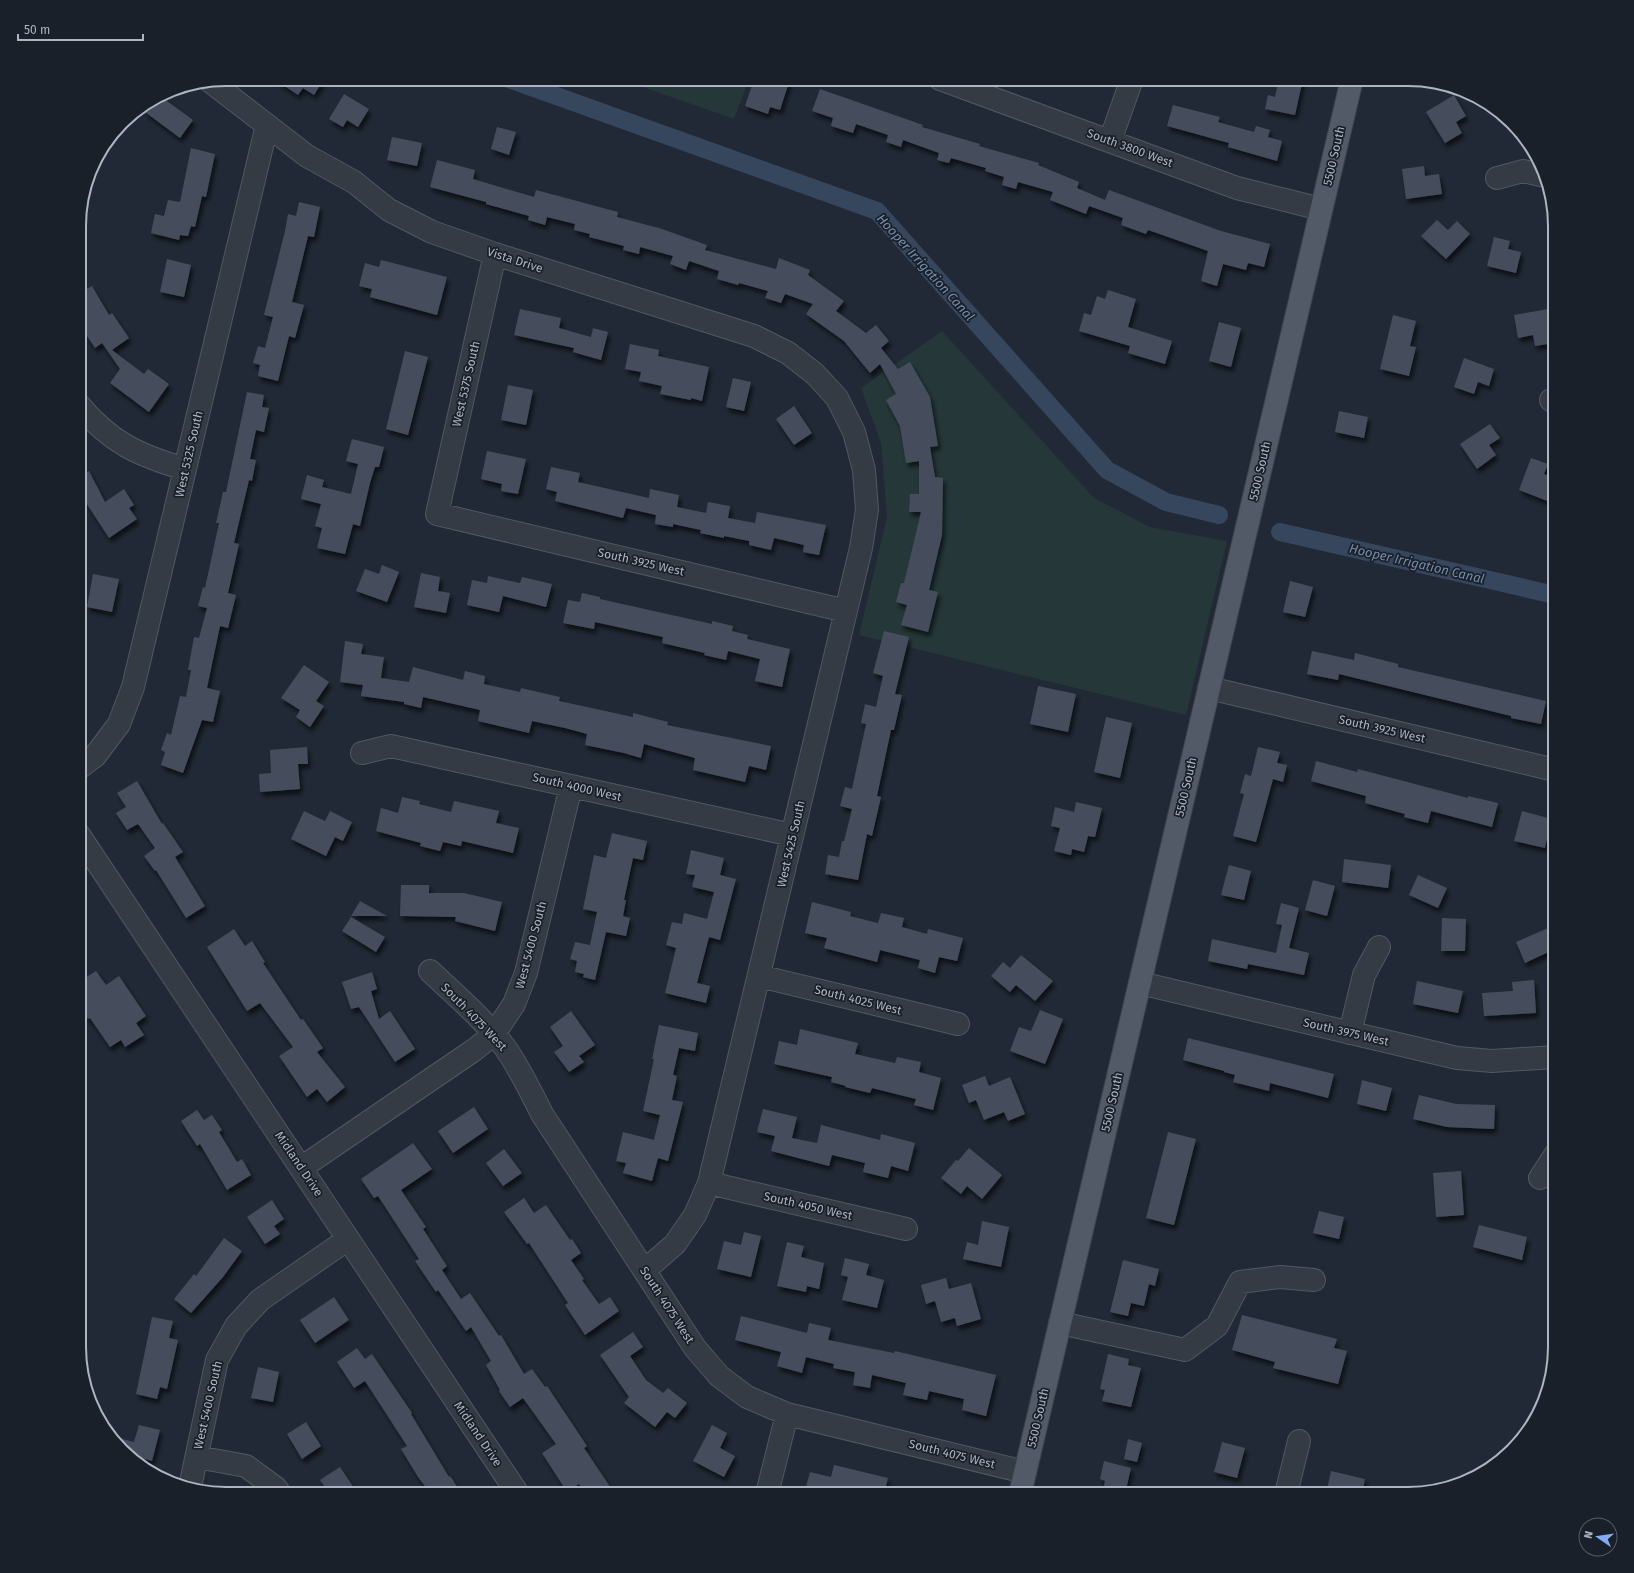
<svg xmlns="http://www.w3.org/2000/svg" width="1634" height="1573" font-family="'Fira Sans',sans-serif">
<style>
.green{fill:#253738}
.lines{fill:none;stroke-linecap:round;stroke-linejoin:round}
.canal{stroke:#36465d;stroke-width:18}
.building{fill:#444e5c;filter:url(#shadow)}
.minor-casing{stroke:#515863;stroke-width:24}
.major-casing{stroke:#3d444f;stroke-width:24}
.minor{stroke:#343b45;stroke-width:22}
.major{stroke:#515a66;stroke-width:22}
.labels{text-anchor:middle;stroke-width:3.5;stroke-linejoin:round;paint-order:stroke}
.street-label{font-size:12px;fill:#aeb5c2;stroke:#19202a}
.water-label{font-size:13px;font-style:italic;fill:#778caa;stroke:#19202a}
.rim{fill:none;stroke:#aeb5c2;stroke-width:2}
</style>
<defs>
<filter id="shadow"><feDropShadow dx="2.5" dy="4.5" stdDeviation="2" flood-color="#0009"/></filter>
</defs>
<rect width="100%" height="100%" fill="#202935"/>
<path class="green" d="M620,79h129l-15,40z
M942,331l152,167 56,29 77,14 -41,174 -327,-80 28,-118 -6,-74 -20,-55z"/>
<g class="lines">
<path class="canal" d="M509,79l368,132 230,259 59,32 53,13
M1280,532l275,63"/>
</g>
<path class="building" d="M274,79h50l-10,16 -11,-7 -5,7z
M754,79h36l-10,31 -10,-3 -2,7 -23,-8z
M1279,79h24l-8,36 -30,-6 3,-14 7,2z
M820,89l103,36 -1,2 58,17 -1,2 60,17 -1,2 41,17 -2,6 28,12 4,-10 112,41 49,13 -6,23 -16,-4 -2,7 -23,-6 -6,22 -16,-5 7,-30 -60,-21 -2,4 -25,-9 2,-7 -34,-12 -3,8 -36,-14 3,-8 -35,-10 -2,7 -14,-4 2,-8 -19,-6 1,-3 -35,-10 -2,5 -12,-3 2,-7 -36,-13 -2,7 -15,-5 2,-7 -32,-11 -3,9 -22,-7 2,-8 -21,-7z
M344,94l25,15 -11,18 -11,-7 -4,7 -14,-8z
M1454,95l12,21 -10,6 6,11 -17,10 -19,-31z
M160,96l33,24 -13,18 -35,-26 8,-12z
M1173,105l47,12 -2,5 36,10 2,-6 14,4 -2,7 14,4 -5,20 -49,-14 1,-4 -62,-17z
M497,127l19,5 -7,23 -18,-6z
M392,137l30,6 -5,23 -30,-6z
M191,148l24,6 -9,43 -4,-1 -7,31 -4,-1 -3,10 -8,-1 -1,5 -28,-7 4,-19 9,2 4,-16 12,2z
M437,160l38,10 -2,9 61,18 2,-7 82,22 -1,5 42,11 48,17 -2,5 71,19 3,-11 31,12 -2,5 36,26 -8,10 30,22 10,-8 13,16 -8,7 17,21 12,-7 20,35 8,49 -8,1 5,30 8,1 -1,57 -13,55 9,2 -10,40 -27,-7 6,-20 -11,-3 5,-19h3l17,-71h-12l1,-18h9v-33l-13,2 -6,-37 -14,-26 10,-6 -16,-30 -10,9 -26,-32 -38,-27 7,-10 -28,-10 -4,9 -16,-5 3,-7 -29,-8 -1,2 -21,-6 2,-8 -30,-10 -3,9 -16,-6 3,-8 -33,-9 -1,7 -16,-4 1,-4 -35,-9 1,-3 -16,-4 1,-6 -28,-7 -2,8 -17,-5 1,-4 -43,-12v-2l-56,-15z
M1424,166l1,10 14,-2 3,20 -36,5 -4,-30z
M299,202l21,5 -6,30 -6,-1 -16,66 12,3 -9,33 -6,-2 -11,45 -20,-5 2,-11 -7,-2 5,-17 7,2 8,-31 -9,-2 21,-84 3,-17 8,2z
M1437,220l11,10 9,-9 13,13 -24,25 -25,-23z
M1494,237l16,4 -2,8 13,3 -5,21 -29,-7z
M167,259l24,6 -7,32 -24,-5z
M381,260l66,17 -10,38 -67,-18 2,-8 -13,-3 6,-23 14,4z
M92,286l17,29 3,-2 17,25 -17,12 32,24 4,-5 21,15 -20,28 -39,-29 10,-14 -18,-26 -7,5 -16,-24v-31z
M1108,290l28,9 -8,28 44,14 -7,23 -37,-11 2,-7 -51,-15 5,-18 7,2 6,-19 8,3z
M520,309l41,9 -2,10 32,9 2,-9 15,4 -7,28 -28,-8 1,-4 -60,-13z
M1548,309l6,34 -19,3 -2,-11 -15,3 -4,-23z
M1393,315l23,6 -6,25 6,1 -7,29 -29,-7z
M1219,322l22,6 -10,39 -22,-6z
M630,344l29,6 -1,6 51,11 -7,34 -11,-3v2l-31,-6 2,-8 -23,-5 2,-9 -16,-3z
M405,351l23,6 -20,78 -22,-6z
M1464,358l30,11 -5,17 -11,-4 -4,12 -20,-7z
M733,378l18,4 -7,29 -18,-4z
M508,385l25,5 -7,35 -25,-5z
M247,392l17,3 -2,12 7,1 -5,24 -8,-2 -6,29 6,1 -4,21 -3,-1 -15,63 5,1 -11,49 8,2 -8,33 -8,-2 -13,62 13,3 -7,31 -11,-2 -19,53 -22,-8 4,-13 -4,-2 6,-17 4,2 9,-39 6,1 5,-27h-3l6,-33 5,1 8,-30 -9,-2 5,-19 2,1 14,-65h-3l7,-31h3z
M794,406l18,27 -18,12 -18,-26z
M1339,411l29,6 -4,21 -29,-6z
M1490,424l10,14 -11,7 7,10 -19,14 -17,-25z
M352,439l32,8 -5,20h-4l-5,16 -10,43 -7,-2 -8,30 -28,-6 5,-20 -7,-2 6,-22 -20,-5 6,-24 17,5 -2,7 29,7 7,-30 -12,-3z
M487,451l39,8 -8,35 -17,-3 1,-7 -21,-5z
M1531,458l17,6 -4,10 11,4v12l-5,12 -31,-12z
M551,467l29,6 -2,9 71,16 1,-9 29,6 -2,12 29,6 2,-11 22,4 -2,12 27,5 2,-11 69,13 -7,30 -16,-3 1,-7 -30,-7 -3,12 -22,-5v-4l-25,-5v2l-24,-5 1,-3 -28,-6v3l-18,-3 1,-9 -30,-7 -3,10 -68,-17 2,-9 -11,-3z
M89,471l16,31 19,-13 10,16 -5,3 8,11 -28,19 -30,-46v-16z
M382,565l17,7 -12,30 -31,-11 9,-22 14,5z
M421,573l19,4 -2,14 12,2 -4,20 -32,-6z
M93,574l26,5 -7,33 -25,-5z
M488,576l32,7 2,-6 30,7 -6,23 -43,-11 -4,16 -32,-7 5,-25 15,3z
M1290,581l23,6 -8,30 -22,-5z
M582,593l18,4v2l112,25v-3l21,5 -1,5 16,4 -1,4 43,10 -8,38 -27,-6 5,-22 -32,-8 -2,9 -22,-5 1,-2 -43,-10 1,-6 -68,-15 -1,7 -31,-6 5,-23 12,2z
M884,631l25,6 -14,57 7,1 -8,35h-3l-14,66 4,1 -9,39 -5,-2 -9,46 -33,-6 3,-19 11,2 3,-16h2l8,-32 -12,-3 5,-19 7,2 14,-65 -5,-1 4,-19 11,3 7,-31 -10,-3z
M345,641l18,3 -2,10 23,3 -3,21 28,4 4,-15 50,13 2,-9 20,5 -1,8 36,8 1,-4 39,9 -1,4 74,16v-4l35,9 -1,3 104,21 -5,24 -17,-4 -4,16 -52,-12 2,-12 -51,-14 -3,14 -17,-5 -39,-8 2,-11 -22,-6 -33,-7 -3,12 -51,-12 2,-11 -57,-13 -2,11 -17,-4v-2l-43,-6 2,-11 -23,-3z
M1312,651l42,9 1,-7 43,11v3l148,34 -5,23 -30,-6v-2l-172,-42 -1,6 -31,-6z
M304,665l25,17 -13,19 8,5 -14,21 -14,-10 4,-7 -19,-12z
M1038,686l38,8 -8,38 -38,-8z
M1106,717l26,6 -12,55 -26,-6z
M307,747l1,17h-10l2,25 -40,3 -1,-18 12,-1 -1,-23z
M1258,747l22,5 -3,11 10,2 -4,17 -10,-3 -17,63 -23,-6 11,-42 -4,-1 5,-19 6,2z
M1316,761l41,11 1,-3 110,29v-2l30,7 -6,24 -61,-16 -3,12 -24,-6 1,-3 -40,-11 1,-7 -55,-15z
M137,781l25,43 1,-1 20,29 -8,5 30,49 -19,12 -30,-48 -1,1 -11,-15 11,-8 -17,-24 -11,6 -11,-17 10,-6 -9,-14z
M402,797l18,4 -1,3 32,8 3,-11 45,10 -3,12 23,5 -6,25 -51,-12 -1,5 -18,-4 -3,9 -20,-5 1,-3 -45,-12 5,-23 17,5z
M1076,802l26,6 -7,29 -7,-1 -4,16 -12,-3 -1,6 -17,-4 6,-23 -9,-2 4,-19 19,5z
M304,811l21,10 5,-10 22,11 -9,19 -8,-4 -9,19 -35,-17z
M1522,811l33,9v21l-8,-2 -2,9 -31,-7z
M612,833l35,8 -4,19 -10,-2 -9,42h2l-3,16 7,2 -4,18 -20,-4 -11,48 -12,-3 1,-3 -9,-2 2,-11 -7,-2 5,-17 15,3 7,-33 -14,-3 11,-54 12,3z
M691,850l33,8 -4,17 16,4 -16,61 -11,-3 -12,46 13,3 -4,17 -41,-10 11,-45 -10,-3 6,-23 10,2 2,-11 23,6 7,-27 -22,-5 3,-12 -9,-1z
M1344,859l47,6 -3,23 -46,-6z
M1229,865l22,6 -7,29 -23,-5z
M1418,875l29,13 -9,20 -29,-13z
M1313,880l22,6 -8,30 -22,-6z
M401,885h28v8h35l38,9 -7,29 -40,-10 1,-4 -56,-1z
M360,901l27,15h-36z
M812,902l39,10 -1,4 28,7 3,-10 23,5 -2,9 25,7 1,-5 35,9 -6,23 -18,-4 -4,16 -17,-5 2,-8 -40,-10 -3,12 -53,-14 3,-10 -22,-5z
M1281,903l18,5 -10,40 20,5 -5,22 -56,-11 -1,5 -39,-8 4,-22 64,14 6,-28 -6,-1z
M351,917l34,20 -9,15 -34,-21z
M1442,918l24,1 -1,32h-24z
M1555,925v24l-30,14 -9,-21z
M234,929l11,17 7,-5 13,21 -2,1 38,57 2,-1 20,29 -6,4 28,35 -18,15 -10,-13 -10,8 -28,-41 14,-9 -33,-44 -13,8 -40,-64z
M1021,955l32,26 -18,20 -19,-16 -6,7 -19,-16 12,-14 7,6z
M96,971l10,14 13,-9 27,40 -10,7 8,12 -19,12 -4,-7 -11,7 -20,-29 -2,1 -9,-13v-24z
M372,972l5,17 -6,2 8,28 11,-8 25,38 -20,13 -36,-55 -8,2 -9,-27z
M1534,980l2,33 -52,3 -2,-23 31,-2 -1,-9z
M1417,981l46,10 -5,22 -45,-9z
M1040,1010l23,9 -18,45 -35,-13 9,-24 12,4z
M571,1011l24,34 -16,11 5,6 -15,10 -15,-20 9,-6 -13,-19z
M659,1025l39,8 -3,18 -16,-3 -6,27 4,1 -5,24 11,2 -15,59 -10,-3 -6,23 -29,-8 3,-10 -10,-2 7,-29 31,8 6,-25 -17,-4 11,-52h-2z
M800,1029l58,14 -3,11 40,9 2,-6 24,5 -2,10 22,6 -8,32 -19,-5 2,-6 -44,-11 -2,5 -25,-6 1,-1 -15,-4 1,-5 -58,-13 5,-23 18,4z
M1188,1038l146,36 -6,24 -58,-15 -1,8 -36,-9 2,-7 -11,-3v-1l-41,-11z
M985,1076l4,10 21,-9 15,37 -17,7 -4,-9 -20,8 -8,-20 -7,3 -7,-18z
M1362,1080l30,8 -6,23 -29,-7z
M1419,1095l37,9 39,1 -1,24 -47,-2 -34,-8z
M474,1107l14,22 -35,24 -15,-22z
M763,1109l34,8 -5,21 25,5 4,-18 59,15 1,-6 34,9 -7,28 -17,-5 -3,12 -25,-6 2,-9 -33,-8 -3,11 -58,-15 4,-15 -18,-4z
M197,1110l7,10 8,-5 10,15 -3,2 18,30 5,-3 9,16 -24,15 -27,-46 -3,2 -16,-25z
M1168,1132l28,7 -22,86 -28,-7z
M413,1143l19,26 -31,21 25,37 -3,2 24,37 -5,4 19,29 9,-6 29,43 2,-1 23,39 8,-5 13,18 2,-1 40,60 -3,2 31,46h-29l-7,-10 -12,8 -25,-39 14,-9 -33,-46 -13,9 -11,-16 1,-1 -14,-25 5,-4 -20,-34 -5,4 -28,-41 -2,2 -21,-31 4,-2 -41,-63 -4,2 -13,-19z
M969,1148l33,27 -20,24 -15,-13 -6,8 -20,-16 15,-18 2,1z
M504,1149l18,24 -19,13 -17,-23z
M1461,1171l3,44 -28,2 -3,-44z
M524,1198l10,15 12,-8 24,35 2,-1 9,14 -10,7 13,19 -2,1 17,24 11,-7 9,14 -34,24 -20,-30 3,-2 -39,-60 -2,1 -23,-32z
M272,1200l12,19 -10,7 6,8 -15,10 -18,-27z
M1319,1211l25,6 -5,22 -26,-6z
M982,1221l27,6 -8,40 -38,-8 4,-17 11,3z
M1479,1225l48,12 -5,23 -49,-13z
M744,1232l17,4 -10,41 -34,-8 7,-28 17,4z
M224,1238l18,13 -19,26 -32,36 -17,-14 20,-25 2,2z
M787,1242l17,4 -3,11 23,6 -5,26 -12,-3 -1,6 -29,-6z
M845,1258l24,6 -3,11 18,5 -7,28 -35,-8 6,-23 -7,-2z
M1123,1260l36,9 -4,17 -6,-2 -5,22 -13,-3 -3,13 -18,-4z
M946,1278l3,11 22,-6 10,36 -24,7 -2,-8 -14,4 -6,-21 -9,3 -5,-19z
M334,1297l15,23 -34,23 -15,-23z
M1242,1315l95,24 -3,9 13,3 -9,33 -65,-16 2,-6 -43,-12z
M741,1316l66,17 2,-10 22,5 -3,12 66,13 1,-2 101,24 -10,41 -24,-6 2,-11 -35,-8 -2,9 -24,-5 3,-12 -34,-8 -2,13 -17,-3 2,-13 -22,-4 1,-4 -28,-7 -4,16 -25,-7 4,-14 -46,-12z
M152,1317l21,4 -4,17 9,2 -11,49 -7,-2 -3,12 -21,-5z
M633,1332l10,15 -13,9 16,24 17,13 5,-5 19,15 -12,15 -8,-6 -12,15 -31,-24 5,-6 -29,-42z
M357,1348l8,11 7,-5 40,59 -1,1 38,63 1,-1 12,18h-31l-13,-17 -17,-28 6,-3 -42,-65 -11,7 -17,-26z
M1108,1354l21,5 -1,6 13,3 -10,39 -29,-6 3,-11 -5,-1z
M258,1367l21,5 -6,30 -22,-4z
M306,1422l15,24 -19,13 -15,-25z
M139,1425l21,5 -8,31 -21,-6 -15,-11 -5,-8 23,6z
M712,1425l15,8 -7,15 15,8 -11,21 -31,-16z
M1128,1439l14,4 -5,19 -13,-3z
M1222,1442l23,6 -8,30 -23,-6z
M1104,1461l27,7 -6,26h-23l3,-13 -5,-2z
M834,1465l54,13 -4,16h-80l6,-22 21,5z
M340,1467l18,27h-28l-10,-14z
M1331,1471l34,8 -3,15h-36z"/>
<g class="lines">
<g class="minor-casing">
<path id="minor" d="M940,79l297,109 84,21
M211,82l96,74 47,26 35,28 43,22 63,22 259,82 34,17 27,21 22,24 17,34 10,38 3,40 -6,38 -152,635 -14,32 -20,29 -30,26
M1110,141l22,-62
M1497,178l26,-7 22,5
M495,254l-58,260 409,97
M1551,400h4
M79,405c32,38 59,50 106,64
M1209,688l346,82
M362,753l29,-7 401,89
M79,768l16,-12 24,-32 14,-37 134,-562
M79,835l439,659
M430,971c26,25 55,49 76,78 14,20 25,43 36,65l153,234 24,28 28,21 40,17 238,58
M759,976l199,48
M1140,983l317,75 35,3 63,-4
M1350,1033l14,-58 15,-28
M301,1168l173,-118 20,-16 20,-30 12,-31 45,-187
M1540,1178l15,-23
M709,1183l197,46
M1060,1323l125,27 32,-24 23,-44 40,-5 34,3
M197,1457l49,9 30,22 4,6
M190,1487l27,-127 19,-34 24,-26 88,-61
M767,1494l20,-80
M1286,1494l13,-53"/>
</g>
<g class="major-casing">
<path id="major" d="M1020,1494l332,-1415"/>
</g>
<use href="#minor" class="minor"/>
<use href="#major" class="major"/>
</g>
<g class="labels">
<g class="street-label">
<text transform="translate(1130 148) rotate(20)" y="4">South 3800 West</text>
<text transform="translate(1334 156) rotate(-77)" y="4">5500 South</text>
<text transform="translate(515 260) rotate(18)" y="4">Vista Drive</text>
<text transform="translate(466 384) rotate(-77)" y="4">West 5375 South</text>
<text transform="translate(189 454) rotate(-77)" y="4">West 5325 South</text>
<text transform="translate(1260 471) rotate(-77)" y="4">5500 South</text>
<text transform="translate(641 562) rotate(13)" y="4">South 3925 West</text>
<text transform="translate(1382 729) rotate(13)" y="4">South 3925 West</text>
<text transform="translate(577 787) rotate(13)" y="4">South 4000 West</text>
<text transform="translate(1186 787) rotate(-77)" y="4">5500 South</text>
<text transform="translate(791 844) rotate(-77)" y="4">West 5425 South</text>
<text transform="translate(531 945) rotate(-75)" y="4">West 5400 South</text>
<text transform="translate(858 1000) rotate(14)" y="4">South 4025 West</text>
<text transform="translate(474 1017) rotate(46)" y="4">South 4075 West</text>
<text transform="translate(1346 1032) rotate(13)" y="4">South 3975 West</text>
<text transform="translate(1112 1102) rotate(-77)" y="4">5500 South</text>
<text transform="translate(299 1164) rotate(56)" y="4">Midland Drive</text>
<text transform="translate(808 1206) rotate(13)" y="4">South 4050 West</text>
<text transform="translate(667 1305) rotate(57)" y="4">South 4075 West</text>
<text transform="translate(208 1405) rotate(-77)" y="4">West 5400 South</text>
<text transform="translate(1038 1418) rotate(-77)" y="4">5500 South</text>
<text transform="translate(478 1434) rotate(56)" y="4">Midland Drive</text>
<text transform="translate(952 1454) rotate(14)" y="4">South 4075 West</text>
</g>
<g class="water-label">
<text transform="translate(926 267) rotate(48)" y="5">Hooper Irrigation Canal</text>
<text transform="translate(1417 563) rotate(13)" y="5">Hooper Irrigation Canal</text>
</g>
</g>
<path d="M0 0H1634V1573H0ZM226 86H1408A140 140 0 0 1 1548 226V1347A140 140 0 0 1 1408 1487H226A140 140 0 0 1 86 1347V226A140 140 0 0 1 226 86Z" fill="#19202a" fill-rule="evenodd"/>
<path class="rim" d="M226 86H1408A140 140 0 0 1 1548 226V1347A140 140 0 0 1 1408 1487H226A140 140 0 0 1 86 1347V226A140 140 0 0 1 226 86Z"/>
<g transform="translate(1598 1537) rotate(283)"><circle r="19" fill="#19202a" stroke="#555c67"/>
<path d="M0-3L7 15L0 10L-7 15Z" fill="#84acf1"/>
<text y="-6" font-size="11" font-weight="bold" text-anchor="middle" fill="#aeb5c2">N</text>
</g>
<path d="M18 34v6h125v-6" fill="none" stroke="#aeb5c2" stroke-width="2"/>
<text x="24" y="34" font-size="12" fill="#aeb5c2" stroke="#19202a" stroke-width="3" paint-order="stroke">50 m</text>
</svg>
